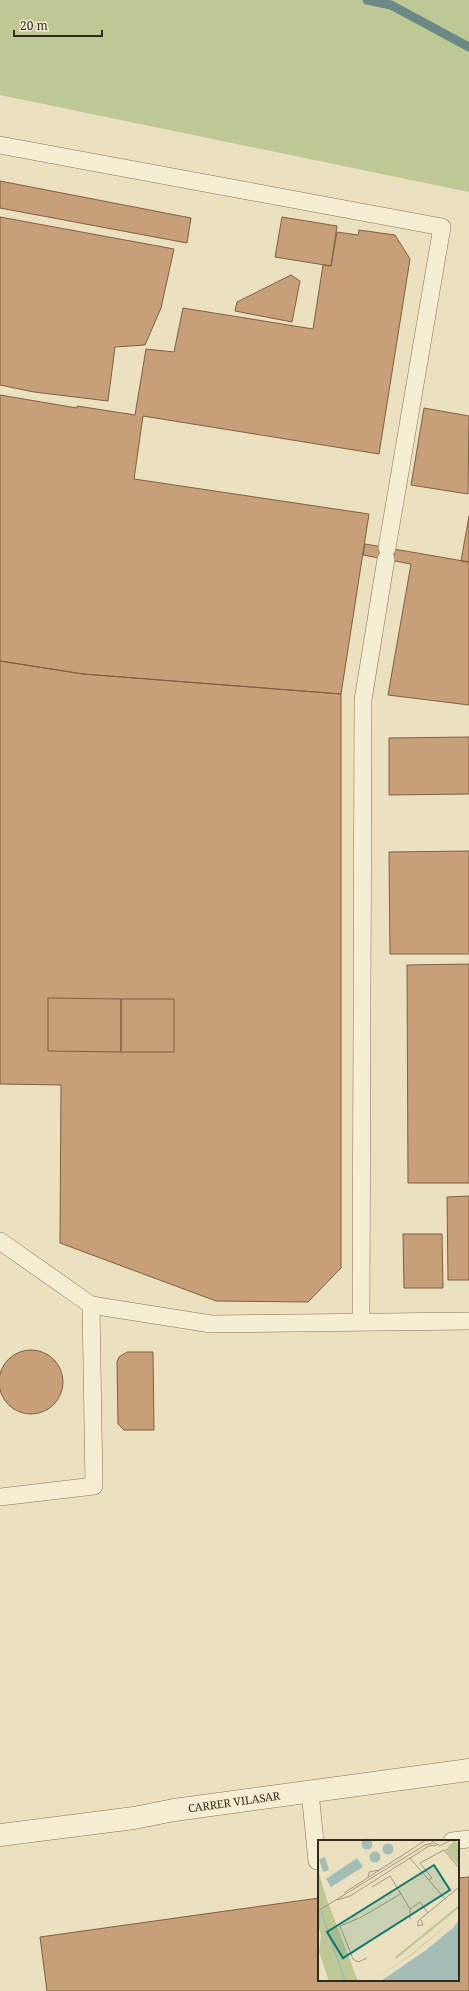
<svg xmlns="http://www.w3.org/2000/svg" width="469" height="1991" font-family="'Noto Serif',serif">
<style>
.green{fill:#bec895}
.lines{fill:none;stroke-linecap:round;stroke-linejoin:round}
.stream{stroke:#6b8a85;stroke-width:9}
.building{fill:#c79f78;stroke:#805f41}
.service-casing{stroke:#827359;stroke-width:18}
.minor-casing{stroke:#827359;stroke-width:23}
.service{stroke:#f6eed3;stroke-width:17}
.minor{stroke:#f6eed3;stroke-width:22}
.labels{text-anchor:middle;stroke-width:3;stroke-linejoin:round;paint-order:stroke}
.street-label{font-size:11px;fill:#33291d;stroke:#f3ebcf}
.inset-river{fill:none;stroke:#a3bdb7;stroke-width:2}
.inset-road{fill:none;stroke:#a1977f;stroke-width:1}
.view{fill:#0f766e;fill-opacity:0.15;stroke:#0f766e;stroke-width:2}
.inset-edge{fill:none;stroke:#33291d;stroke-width:2}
</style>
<rect width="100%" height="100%" fill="#ebe1c0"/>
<path class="green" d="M0,0h469v192l-469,-97z"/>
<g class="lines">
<path class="stream" d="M367,0l24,5 78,42"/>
</g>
<path class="building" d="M0,181l191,37 -4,25 -187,-35z
M0,217l174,32 -13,59 -16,37 -30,2 -7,54 -74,-9 -34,-7z
M282,217l55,9 -6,40 -56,-9z
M359,230l36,5 15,24 -31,195 -236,-38 -9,63 235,35 -28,180 -258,-20 -83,-13v-266l77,13v-2l58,9 11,-66 28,3 9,-44 130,21 10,-64 8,1 6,-34 21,3z
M291,275l9,6 -8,41 -57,-11 2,-9z
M424,408l45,8 -1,78 -57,-9z
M469,516v46l-8,-1z
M365,544l104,18v143l-81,-10 23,-131 -48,-9z
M0,661l83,13 258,20v574l-33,34 -92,-1 -156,-58 1,-158 -61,-1z
M469,737v57l-80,1v-57z
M469,851v103h-79l-1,-102z
M469,964v219h-61l-1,-218z
M48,998l73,1v53l-73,-1z
M121,999h53v53h-53z
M469,1196v84h-21l-1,-83z
M403,1234h39l1,54h-39z
M-1 1382a32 32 0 1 1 64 0a32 32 0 1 1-64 0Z
M127,1352h26l1,78h-30l-6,-6 -1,-62 2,-5z
M469,1877v114h-422l-7,-54 279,-39v82h139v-102z"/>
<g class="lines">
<g class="service-casing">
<path id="service" d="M0,145l442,82 -55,321
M0,1241l91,64 3,181 -94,11
M91,1305l120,19 258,-3
M361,1322l2,-622 23,-141
M310,1792l7,69 2,-1
M452,1841l17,-2"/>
</g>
<g class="minor-casing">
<path id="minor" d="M0,1835l134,-17 40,-8 295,-40"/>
</g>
<use href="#service" class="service"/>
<use href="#minor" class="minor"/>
</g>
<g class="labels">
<g class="street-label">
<text transform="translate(234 1802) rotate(-8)" y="4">CARRER VILASAR</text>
</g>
</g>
<g transform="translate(318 1840)">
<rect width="141" height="141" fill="#ebe1c0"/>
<path d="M137,0l4,5v21l-14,-16zM0,30l8,27 32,84h-29l-10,-29 2,-17 -3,-10zM141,65v3l-63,51 -1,-2zM141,75l-46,39 -41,27 38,-26z" fill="#bec895"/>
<path d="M43.5 4a5.5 5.5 0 1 1 11 0a5.5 5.5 0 1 1-11 0ZM64.5 9a5.5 5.5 0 1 1 11 0a5.5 5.5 0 1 1-11 0ZM51.5 17a5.5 5.5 0 1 1 11 0a5.5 5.5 0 1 1-11 0ZM7,17l4,13 -6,2 -4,-13zM39,18l6,9 -32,20 -5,-8zM141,81v60h-78l45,-31z" fill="#a3bdb7"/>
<path d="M141,79l-6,9 -27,22 -47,31 45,-33z" fill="#ebe1c0"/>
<path class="inset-river" d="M3,71l24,70"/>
<path class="inset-road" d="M112,0l10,6 11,-6M126,10l15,18M92,18l35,41M50,37l1,-5 11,-2M111,40l3,-2 -12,-15 24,-13M54,47l18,-11 20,33M26,53l82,-53M19,60l13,-4 79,-50 8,-1M0,71l107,-66 8,-2M41,78l-19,8 13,33 5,3 9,-4M42,78l42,-25M92,79v-10l10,-7 8,11M103,80l2,5 -5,1v-5l41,-34M0,88v16"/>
<path class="view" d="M116,25l16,25 -107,68 -16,-26z"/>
<rect width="141" height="141" class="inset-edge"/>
</g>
<path d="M14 30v6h88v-6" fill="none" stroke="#33291d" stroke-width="2"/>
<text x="20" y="30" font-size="12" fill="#33291d" stroke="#f3ebcf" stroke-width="3" paint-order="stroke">20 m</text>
</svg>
